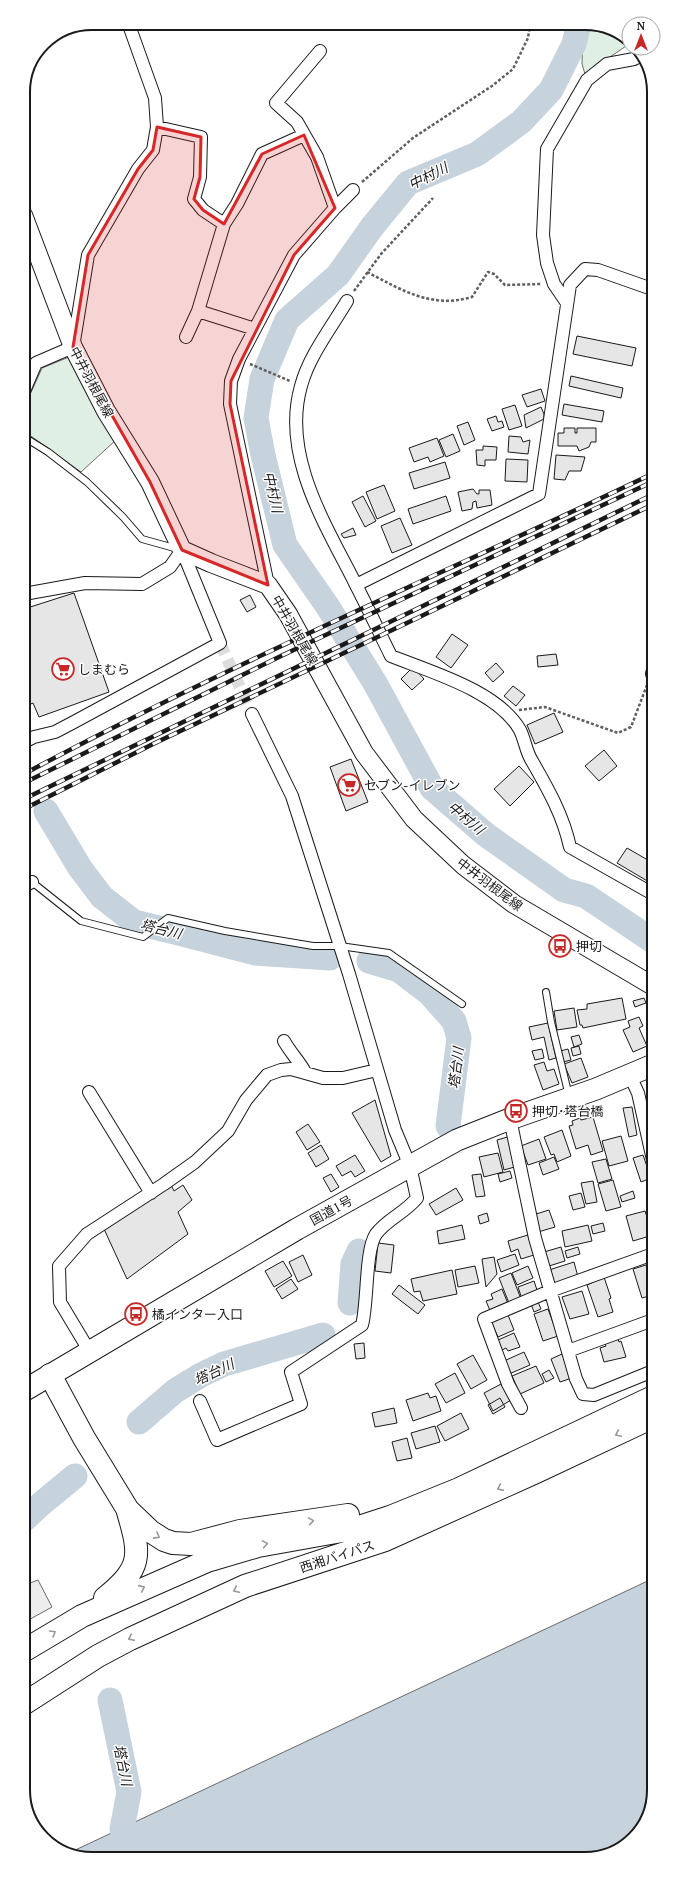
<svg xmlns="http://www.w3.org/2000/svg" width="677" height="1882" font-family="'PT Serif','Noto Sans JP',serif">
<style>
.green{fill:#e0efe3;stroke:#6a6a6a}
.parking{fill:#ededed;stroke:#6a6a6a}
.water{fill:#c6d2dc;stroke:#6a6a6a}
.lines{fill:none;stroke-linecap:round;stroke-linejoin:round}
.river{stroke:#c6d2dc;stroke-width:25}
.building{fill:#e6e6e6;stroke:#1a1a1a}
.minor-tunnel{stroke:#ddd;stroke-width:12;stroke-dasharray:12 6;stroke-linecap:butt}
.service-casing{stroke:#1a1a1a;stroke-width:8}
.minor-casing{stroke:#1a1a1a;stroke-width:14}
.secondary-casing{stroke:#1a1a1a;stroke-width:20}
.trunk-casing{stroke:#1a1a1a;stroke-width:23}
.motorway-casing{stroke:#1a1a1a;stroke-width:24}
.path{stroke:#5f5f5f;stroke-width:2.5;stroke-dasharray:3 2;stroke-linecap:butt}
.service{stroke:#fff;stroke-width:6}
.minor{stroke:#fff;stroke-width:12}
.secondary{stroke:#fff;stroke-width:18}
.trunk{stroke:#fff;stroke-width:21}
.motorway{stroke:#fff;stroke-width:22}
.rail-casing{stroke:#1a1a1a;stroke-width:4.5}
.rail{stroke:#fff;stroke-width:3;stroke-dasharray:9;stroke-linecap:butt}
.oneway{stroke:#989898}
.marked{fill:#d62828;fill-opacity:0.2;stroke:#d62828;stroke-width:3;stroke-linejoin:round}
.labels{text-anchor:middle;stroke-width:3;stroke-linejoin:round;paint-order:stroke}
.street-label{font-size:13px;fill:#1a1a1a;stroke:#fff}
.poi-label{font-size:13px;fill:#1a1a1a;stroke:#fff;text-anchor:start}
.water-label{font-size:14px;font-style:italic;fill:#1a1a1a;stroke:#fff}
.rim{fill:none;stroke:#1a1a1a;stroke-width:2}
</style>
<rect width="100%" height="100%" fill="#fff"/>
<path class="green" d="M583,23h7l37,14 2,7 -44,30 -3,-10z
M69,357l48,82 -36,33 -57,-41v-23l18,-40z"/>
<path class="parking" d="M38,1580l14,27 -27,15v-37z"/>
<path class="water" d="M654,1578v213l-14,41 -37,25 -516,2 -16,-7z"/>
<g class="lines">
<path class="river" d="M579,23l-5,21 -23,46 -30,32 -44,32 -69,29 -36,44 -34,48 -51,45 -25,59 -6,39 7,37 22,90 43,62 47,76 57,105 53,46 79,56 22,6 67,45
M46,811l34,57 22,29 32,25 45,11 76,20 75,5
M369,961l30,9 30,23 25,28 5,17 -11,88
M350,1303l3,-39 6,-13
M139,1422l36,-31 26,-16 23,-11 99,-29
M25,1519l16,-15 34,-28
M110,1700l19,92 -7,37"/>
</g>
<path class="building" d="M577,336l59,12 -4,18 -59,-12z
M571,376l52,12 -2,10 -52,-12z
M541,389l4,12 -18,6 -5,-12z
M564,404l40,7 -2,11 -40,-7z
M515,405l7,21 -13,4 -7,-21z
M541,407l3,7v5l-18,9 -2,-13z
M496,416l2,6 4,-1 2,6 -12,4 -5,-12z
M468,422l7,18 -11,5 -7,-19z
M564,428h11v5h2v-5h19v14h-5l-2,5 -10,4 -2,-5h-19v-13h6z
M453,434l7,17 -14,6 -7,-17z
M509,436l12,1 2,5 7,-2 -2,14 -20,-2z
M437,438l7,18 -14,6 -2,-5 -14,5 -5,-14z
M483,446l14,1 -1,13h-11v6l-8,-1 -1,-15h7z
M556,455l29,2 -4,14h-12l-4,9 -11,-1z
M506,459l22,1 -1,22 -22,-1z
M445,462l5,16 -36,11 -5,-16z
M384,485l11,26 -18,8 -11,-27z
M473,489l4,5h2v-4h11l2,15 -15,3 -1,-7 -3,1 -1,7 -10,2 -4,-19z
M363,496l13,25 -11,6 -13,-25z
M446,496l5,15 -38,13 -5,-15z
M400,518l12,27 -20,8 -11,-27z
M353,528l3,7 -12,3 -3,-4z
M74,593l35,99 -70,25 -6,-14 -7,3 -2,-7v-90z
M250,595l6,12 -9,5 -7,-12z
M452,634l16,11 -17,23 -15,-11z
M556,654l2,11 -20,2 -1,-11z
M496,663l8,9 -11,10 -8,-9z
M413,667l11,12 -12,11 -11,-11z
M513,686l12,9 -9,11 -12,-10z
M554,713l9,19 -28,12 -8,-19z
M604,750l13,16 -18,15 -14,-15z
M351,759l17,43 -22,9 -16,-44z
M519,766l15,16 -24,24 -16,-17z
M627,848l26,15v13l-4,6 -32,-19z
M622,998l4,21 -43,9 -1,-3h-2l-3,-15 10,-1v-5z
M644,998l2,5 -11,4 -2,-6z
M574,1008l3,19 -20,3 -3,-19z
M639,1017l4,9 -4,2 8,18 -14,6 -10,-22 7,-3 -2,-6z
M548,1023l8,35 -7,2 -5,-23 -12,3 -3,-13z
M579,1035l3,9 -8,3 -3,-10z
M579,1046l2,8 -8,2 -2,-8z
M542,1049l2,9 -9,2 -3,-9z
M568,1049l3,11 -8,2 -3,-11z
M581,1058l7,19 -16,6 -8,-19z
M544,1062l3,9 7,-2 5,15 -16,6 -9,-25z
M375,1100l16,56 -10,6 -29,-49z
M632,1107l5,28 -8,2 -6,-29z
M593,1117l10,34 -12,4 -3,-10 -12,4 -7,-23 4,-1 -1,-4 8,-3 1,2z
M308,1124l12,18 -13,8 -11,-18z
M562,1130l9,26 -14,6 -3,-8 -3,1 -7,-18z
M511,1136l7,30 -14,4 -7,-30z
M621,1136l7,25 -19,5 -7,-25z
M539,1139l7,20 -18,6 -7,-19z
M321,1145l8,14 -13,8 -8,-14z
M498,1153l5,19 -19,5 -5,-20z
M355,1155l10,16 -10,6 -4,-6 -9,5 -6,-10z
M643,1155l8,23 -10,4 -8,-24z
M554,1157l5,12 -16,6 -4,-12z
M606,1159l6,20 -14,4 -6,-21z
M510,1171l2,7 -12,4 -2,-8z
M331,1174l8,13 -8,5 -8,-14z
M481,1174l4,22 -9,1 -4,-22z
M613,1180l8,27 -15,4 -8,-27z
M593,1181l4,21 -11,2 -5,-21z
M171,1185l3,6 9,-6 9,15 -14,12 10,22 -61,45 -23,-50z
M456,1188l7,12 -27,15 -7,-11z
M633,1191l2,7 -13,4 -2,-6z
M581,1193l4,14 -12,3 -4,-14z
M549,1210l6,17 -17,5 -5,-17z
M645,1211l8,24 -20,6 -7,-25z
M487,1213l2,8 -9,3 -2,-8z
M603,1223l2,8 -12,3 -2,-8z
M462,1225l3,14 -26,5 -2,-13z
M588,1225l4,16 -27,6 -3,-16z
M528,1235l6,20 -13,4 -3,-10 -7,3 -3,-11z
M378,1243l16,2 -3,28 -16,-2z
M561,1247l4,14 -16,5 -5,-14z
M578,1247l2,7 -13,4 -2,-7z
M515,1254l4,11 -18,7 -4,-12z
M303,1255l9,20 -14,7 -9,-20z
M494,1257l3,17 -11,13 -4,-28z
M283,1261l9,15 -18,11 -9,-16z
M574,1262l4,15 -24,8 -5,-15z
M646,1265l7,23v7l-11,3 -9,-29z
M475,1266l4,17 -21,4 -3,-17z
M528,1266l5,12 -16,7 -5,-12z
M452,1270l5,24 -34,7 -3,-10 -6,1 -3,-13z
M511,1273l10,26 -12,4 -10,-25z
M604,1277l7,21 -2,1 4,13 -15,5 -11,-32z
M291,1279l7,10 -16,10 -6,-10z
M534,1281l4,12 -16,6 -4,-12z
M399,1285l26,20 -7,9 -26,-20z
M502,1289l7,17 -18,7 -5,-12 7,-2 -2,-5z
M582,1291l7,23 -19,5 -8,-22z
M538,1302l3,7 -7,3 -3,-8z
M548,1309l10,27 -15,5 -9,-27z
M508,1315l6,15 -16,7 -7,-15z
M514,1333l6,14 -12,4 -2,-3 -4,2 -4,-10z
M618,1339l1,3 2,-1 5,16 -22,5 -4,-14 6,-2 -1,-2z
M364,1343l1,15 -9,1 -2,-15z
M524,1352l6,13 -21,9 -5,-13z
M562,1354l10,24 -12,4 -9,-23z
M473,1355l14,25 -16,9 -14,-25z
M536,1366l8,17 -24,11 -8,-18z
M549,1370l5,8 -8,4 -4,-8z
M455,1373l10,20 -19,10 -11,-19z
M503,1383l8,17 -18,11 -9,-18z
M428,1393l2,5 6,-2 5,15 -28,10 -7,-21z
M500,1398l5,9 -12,7 -5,-9z
M394,1408l3,15 -22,4 -3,-14z
M461,1413l8,16 -24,12 -8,-15z
M435,1426l5,16 -24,7 -5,-16z
M407,1438l5,20 -15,3 -5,-19z"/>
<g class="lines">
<path class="minor-tunnel" d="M220,643l32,71"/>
<g class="service-casing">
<path id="service" d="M24,437l24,15 39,30 36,35 19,22 36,10
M32,882l49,39 62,16 25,-19 57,13 88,15h27l49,7 73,51
M546,992l5,30 18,74"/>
</g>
<g class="minor-casing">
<path id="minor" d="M320,51l-44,52 21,19 20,35 18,51
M157,127l44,10 -1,40 -6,22 9,11 21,14 -26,87 -12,26
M224,224l13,-20 25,-50 42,-19
M347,301c-16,27 -38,55 -46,85 -20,70 25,139 55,199 12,23 23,47 35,71 40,16 107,35 129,74 5,10 6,22 12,31 16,28 31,54 38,86l83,47
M567,303l-13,-19 -7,-21 -4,-28 4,-86 40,-69 20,-16 27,-5 6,-3
M198,311l57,18
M24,391l12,-28 37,-16 15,-92 50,-86 15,-19 4,-23 -2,-29 -25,-70
M268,585l-38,-181 1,-23 8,-22 55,-104 41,-47 18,-18
M356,585l183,-91 31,-209 15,-16 13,1 54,19
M24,594l61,-11 57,1 28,-17 12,-17
M652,674v-1
M24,742l10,-5 21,-5 19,-10 146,-79 -38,-93
M24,886l8,-4
M284,1041c6,11 15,20 21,31
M630,1076l8,17 15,67
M89,1092l62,101
M510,1119l25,119 41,141 7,15 11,1 59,-24
M568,1351l85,-31
M90,1352l-30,-50 -1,-36 28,-32 77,-50 31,-22 33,-31 18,-31 21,-25 14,-5 10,-1 32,9h20l34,-8
M200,1401l17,39 84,-36 -10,-32 71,-47c6,-22 3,-75 14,-91 11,-15 29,-21 41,-36l-7,-32 -15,-36 -46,-156 -57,-178 -40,-82
M521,1408l-13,-24 -24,-65 66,-28 103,-37"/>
</g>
<g class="secondary-casing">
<path id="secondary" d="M23,215l50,132 33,64 44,71 32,68 29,13 57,22 20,29 76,139 50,66 49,46 51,39 139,82"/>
</g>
<g class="trunk-casing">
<path id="trunk" d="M25,1390l272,-161 160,-89 53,-21 86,-30 57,-24"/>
</g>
<g class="motorway-casing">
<path id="motorway" d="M50,1375l34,63 44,72 22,21 14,9 9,3 18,1 49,-13 108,-16
M105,1598c37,-30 36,-42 23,-86
M25,1650l57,-34 125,-55 51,-15 95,-17 37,-12 69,-28 194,-92
M25,1703l73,-47 32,-17 115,-53 140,-46 151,-68 117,-55"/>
</g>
<path class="path" d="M362,182l51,-44 79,-52 21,-17 15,-31 2,-14
M367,272c35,18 64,37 105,25l16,-25 6,2 11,11 36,-1
M354,291l27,-37 52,-56
M250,364l40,17
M519,710l26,-3 73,26 13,-6 16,-42"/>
<use href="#service" class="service"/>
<use href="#minor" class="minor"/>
<use href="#secondary" class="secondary"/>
<use href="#trunk" class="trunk"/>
<use href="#motorway" class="motorway"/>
<g class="rail-casing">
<path id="rail" d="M24,774c205,-110 419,-200 628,-300
M24,783l259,-128 369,-173
M24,799l628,-304
M24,809l129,-65 256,-122 243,-117"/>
</g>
<use href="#rail" class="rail"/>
</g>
<defs><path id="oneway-chevron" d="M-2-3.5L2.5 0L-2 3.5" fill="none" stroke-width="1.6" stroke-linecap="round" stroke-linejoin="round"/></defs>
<g class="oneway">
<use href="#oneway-chevron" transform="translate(618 1434) rotate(155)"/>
<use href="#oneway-chevron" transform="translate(500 1488) rotate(156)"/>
<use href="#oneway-chevron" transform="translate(311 1521) rotate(-9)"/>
<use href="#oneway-chevron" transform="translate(157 1536) rotate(29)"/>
<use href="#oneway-chevron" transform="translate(265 1544) rotate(-10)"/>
<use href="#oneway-chevron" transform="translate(142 1588) rotate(-24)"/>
<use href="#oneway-chevron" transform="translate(236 1590) rotate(155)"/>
<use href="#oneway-chevron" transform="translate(53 1633) rotate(-30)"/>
<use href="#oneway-chevron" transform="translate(131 1638) rotate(154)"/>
</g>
<path class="marked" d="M157,127l44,10 -1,40 -6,22 9,11 21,14 38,-70 42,-19 31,73 -41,47 -63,126 -1,23 38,181 -86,-35 -32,-68 -77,-135 15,-92 50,-86 15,-19z"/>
<defs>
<g id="supermarket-ring" transform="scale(1.15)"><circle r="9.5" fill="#fff" stroke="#c62828" stroke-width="1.5"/><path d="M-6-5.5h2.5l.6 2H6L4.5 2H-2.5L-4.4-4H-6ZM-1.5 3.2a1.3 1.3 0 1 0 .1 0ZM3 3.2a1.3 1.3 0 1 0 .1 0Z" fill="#c62828"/></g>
<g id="bus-ring" transform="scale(1.15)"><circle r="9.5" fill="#fff" stroke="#c62828" stroke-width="1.5"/><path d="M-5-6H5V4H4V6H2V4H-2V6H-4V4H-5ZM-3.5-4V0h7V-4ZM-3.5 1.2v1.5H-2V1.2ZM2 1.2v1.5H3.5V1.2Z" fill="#c62828"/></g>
</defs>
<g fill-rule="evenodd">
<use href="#supermarket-ring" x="63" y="669"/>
<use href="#supermarket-ring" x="349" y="785"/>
<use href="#bus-ring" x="560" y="946"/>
<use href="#bus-ring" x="516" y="1111"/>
<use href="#bus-ring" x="136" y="1314"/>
</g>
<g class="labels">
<g class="street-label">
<text transform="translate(92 382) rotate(62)" y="5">中井羽根尾線</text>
<text transform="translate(295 630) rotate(60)" y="5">中井羽根尾線</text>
<text transform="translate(490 884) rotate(37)" y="5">中井羽根尾線</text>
<text transform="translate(331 1210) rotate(-29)" y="5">国道1号</text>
<text transform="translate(337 1556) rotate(-18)" y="5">西湘バイパス</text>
</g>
<g class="poi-label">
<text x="78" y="674">しまむら</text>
<text x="364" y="790">セブン-イレブン</text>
<text x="576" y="951">押切</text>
<text x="532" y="1116">押切･塔台橋</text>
<text x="152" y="1319">橘インター入口</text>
</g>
<g class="water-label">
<text transform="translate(428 176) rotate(-27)" y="5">中村川</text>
<text transform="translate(273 492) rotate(77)" y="5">中村川</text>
<text transform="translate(466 818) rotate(40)" y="5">中村川</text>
<text transform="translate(161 929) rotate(14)" y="5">塔台川</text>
<text transform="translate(456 1068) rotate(-83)" y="5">塔台川</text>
<text transform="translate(214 1372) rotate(-25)" y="5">塔台川</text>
<text transform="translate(123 1765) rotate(78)" y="5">塔台川</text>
</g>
</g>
<path d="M0 0H677V1882H0ZM92 30H585A62 62 0 0 1 647 92V1790A62 62 0 0 1 585 1852H92A62 62 0 0 1 30 1790V92A62 62 0 0 1 92 30Z" fill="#fff" fill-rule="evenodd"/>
<path class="rim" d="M92 30H585A62 62 0 0 1 647 92V1790A62 62 0 0 1 585 1852H92A62 62 0 0 1 30 1790V92A62 62 0 0 1 92 30Z"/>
<g transform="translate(641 36)"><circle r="19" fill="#ffffff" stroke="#a3a3a3"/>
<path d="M0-3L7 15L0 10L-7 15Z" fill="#c62828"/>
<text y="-6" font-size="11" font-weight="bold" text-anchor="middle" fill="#1a1a1a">N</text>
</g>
</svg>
